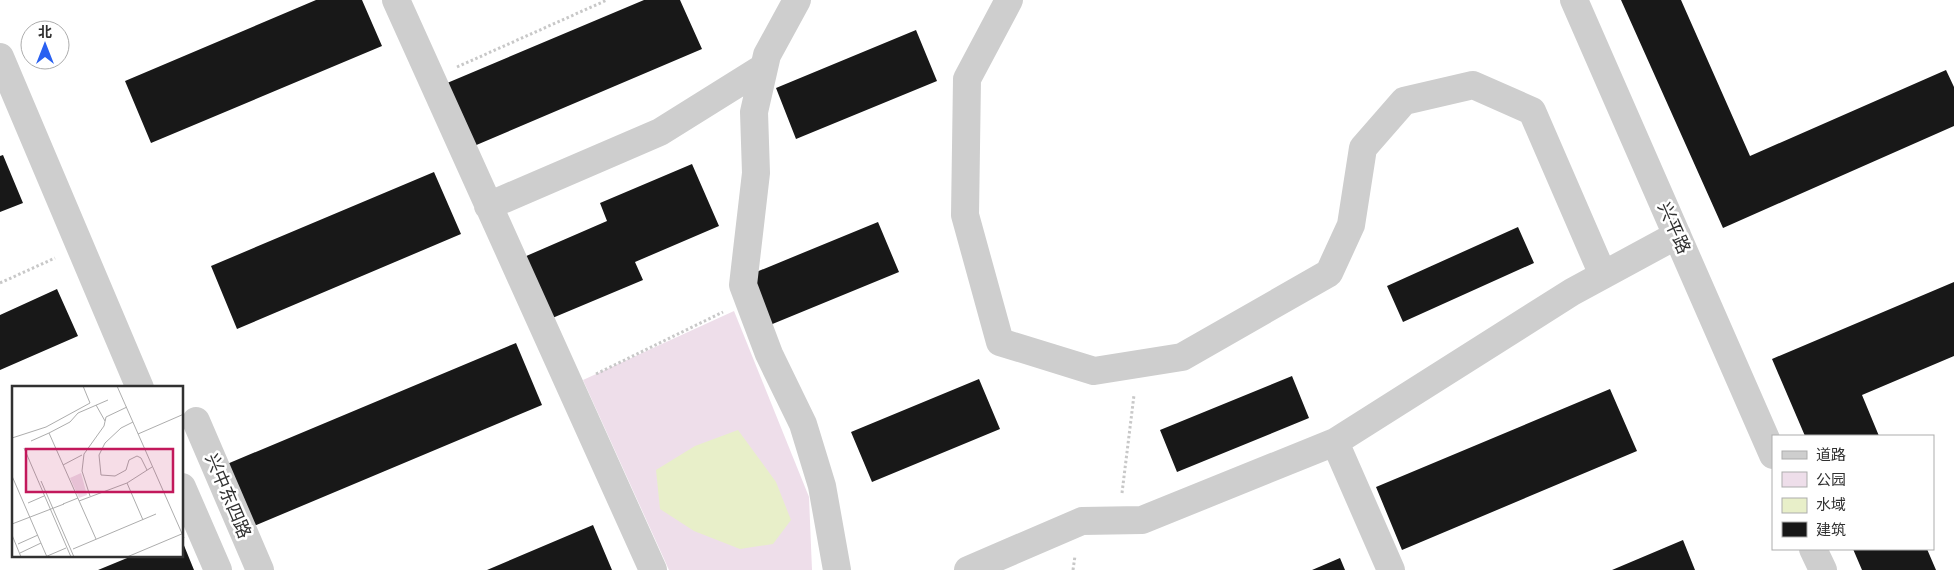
<svg xmlns="http://www.w3.org/2000/svg" width="1954" height="570" font-family="Lato,'Noto Sans SC',sans-serif">
<style>
.green{fill:#eedeea}
.water{fill:#e8efc9}
.building{fill:#181818}
.lines{fill:none;stroke-linecap:round;stroke-linejoin:round}
.path{stroke:#c8c8c8;stroke-width:3;stroke-dasharray:2.5 2.5;stroke-linecap:butt}
.minor{stroke:#cecece;stroke-width:28}
.labels{text-anchor:middle;stroke-width:5;stroke-linejoin:round;paint-order:stroke}
.street-label{font-size:18px;fill:#313131;stroke:#fff}
.inset-road{fill:none;stroke:#adadad;stroke-width:1}
.view{fill:#c2185b;fill-opacity:0.15;stroke:#c2185b;stroke-width:2.5}
.inset-edge{fill:none;stroke:#313131;stroke-width:2.5}
</style>
<rect width="100%" height="100%" fill="#fff"/>
<path class="green" d="M734,311l75,186 3,73h-143l-86,-190z"/>
<path class="water" d="M738,430l38,52 15,38 -18,24 -33,5 -46,-18 -34,-22 -4,-39 39,-24z"/>
<path class="building" d="M316,0h46l20,46 -231,97 -26,-62z
M644,0h36l22,49 -235,100 -27,-63z
M1621,0h60l69,156 196,-86 8,17v39l-231,102z
M916,30l21,51 -141,58 -20,-51z
M3,155l20,48 -23,9v-56z
M692,164l27,62 -84,36 8,18 -93,39 -26,-62 83,-36 -7,-18z
M434,172l27,62 -224,95 -26,-63z
M878,222l21,50 -129,53 -21,-50z
M1518,227l16,36 -131,59 -16,-36z
M1954,282v74l-92,39 17,41h-74l-33,-77z
M57,289l21,47 -78,34v-55z
M516,343l26,62 -288,121 -27,-62z
M1292,376l17,42 -132,54 -17,-42z
M979,379l21,50 -128,53 -21,-50z
M1610,389l27,62 -235,99 -26,-63z
M593,525l19,45h-125z
M1683,540l12,30h-83z
M183,543l11,27h-96l34,-14h50z
M1853,549h74l9,21h-74z
M1340,558l5,12h-33z"/>
<g class="lines">
<path class="path" d="M457,67l150,-67
M0,283l55,-25
M596,374l127,-62
M1122,493l12,-98
M1073,570l2,-14"/>
<path class="minor" d="M396,0l257,570
M797,0l-30,55 -13,57 2,61 -13,112 26,69 34,70 19,62 15,84
M1009,0l-42,79 -2,136 35,127 94,29 88,-14 147,-84 22,-48 12,-77 41,-47 69,-16 59,26 71,164
M1574,0l199,455
M0,57l140,331
M488,206l172,-74 104,-65
M196,421l64,149
M1335,442l56,128
M182,487l36,83
M1813,549l10,21
M968,570l114,-49 60,-1 193,-78 237,-150 105,-57"/>
</g>
<g class="labels">
<g class="street-label">
<text transform="translate(1674 228) rotate(66)" y="6">兴平路</text>
<text transform="translate(228 496) rotate(67)" y="6">兴中东四路</text>
</g>
</g>
<g transform="translate(12 386)">
<rect width="171" height="171" fill="#fff"/>
<path d="M69,87l6,22 -8,3 -9,-20z" fill="#eedeea"/>
<path class="inset-road" d="M105,0l67,152M84,19l9,16M121,36l-12,6 -16,15 -6,12 2,20 14,1 11,-6 3,-10 8,-4 4,2 6,12M37,47l21,-11 8,-9 30,-13M126,48l46,-20M0,52l34,-11 44,-24 -7,-17M19,55l18,-8 47,106M12,62l47,109M51,79l19,-10M0,90l35,81M29,95l33,76M115,97l16,37M78,110l-8,-25 2,-17 20,-28 2,-9 21,-10M67,115l48,-18 25,-16M16,117l16,-7M51,118l15,-6M0,138l52,-20M0,149l9,22M6,158l20,-9M61,163l83,-35M8,167l21,-10M33,171l21,-9M115,171l57,-24"/>
<path class="view" d="M14,63h147v43h-147z"/>
<rect width="171" height="171" class="inset-edge"/>
</g>
<rect x="1772" y="435" width="162" height="115" fill="#ffffff" stroke="#adadad"/>
<rect x="1782" y="451" width="25" height="8" fill="#cecece" stroke="#adadad"/>
<text x="1816" y="460" font-size="15" fill="#313131">道路</text>
<rect x="1782" y="472" width="25" height="15" fill="#eedeea" stroke="#adadad"/>
<text x="1816" y="485" font-size="15" fill="#313131">公园</text>
<rect x="1782" y="498" width="25" height="15" fill="#e8efc9" stroke="#adadad"/>
<text x="1816" y="510" font-size="15" fill="#313131">水域</text>
<rect x="1782" y="522" width="25" height="15" fill="#181818" stroke="#adadad"/>
<text x="1816" y="535" font-size="15" fill="#313131">建筑</text>
<g transform="translate(45 45)"><circle r="24" fill="#ffffff" stroke="#adadad"/>
<path d="M0-4L9 19L0 12L-9 19Z" fill="#2960f1"/>
<text y="-8" font-size="14" font-weight="bold" text-anchor="middle" fill="#313131">北</text>
</g>
</svg>
